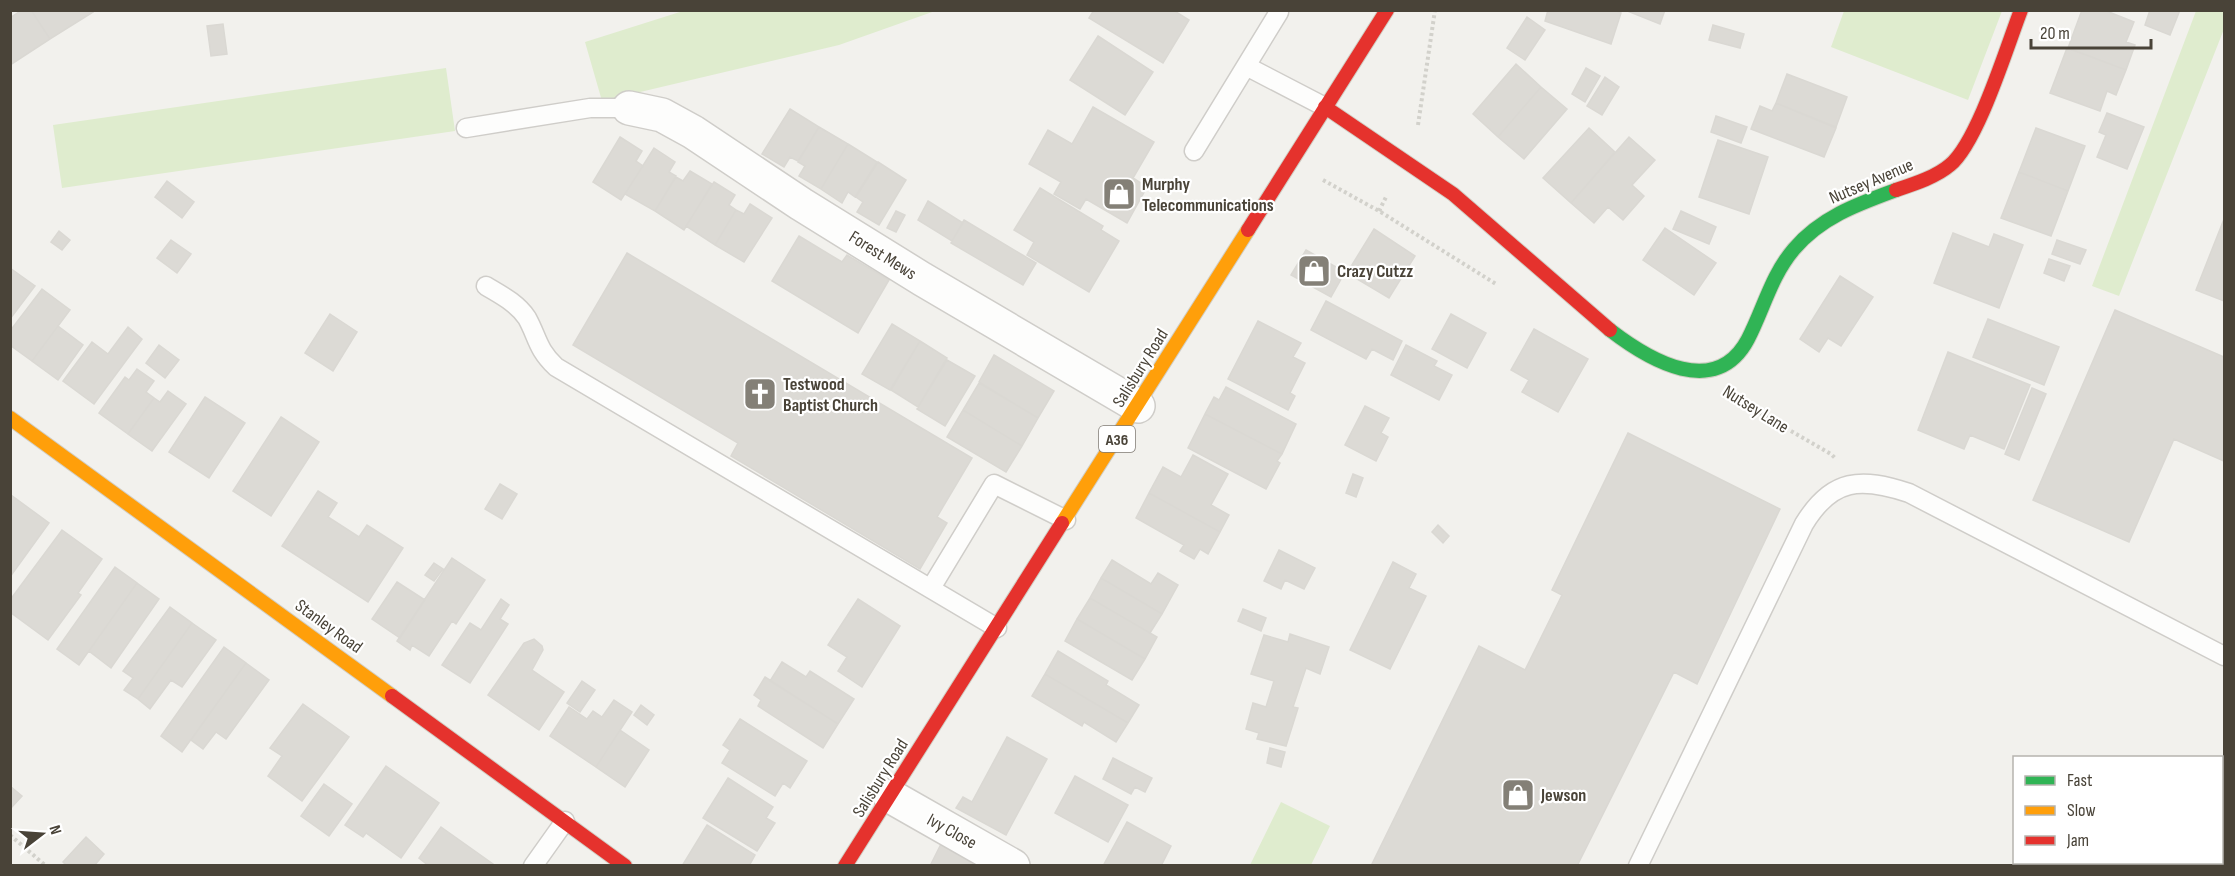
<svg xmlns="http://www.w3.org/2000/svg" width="2235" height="876" font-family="'Sofia Sans Condensed',sans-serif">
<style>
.green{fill:#dfecce}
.building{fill:#dcdad5;stroke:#dad8d3;stroke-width:1.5}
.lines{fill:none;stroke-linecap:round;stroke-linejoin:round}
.lane-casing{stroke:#cfcdc9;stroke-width:21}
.street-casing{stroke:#cfcdc9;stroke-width:36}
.fast-casing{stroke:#d1cec4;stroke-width:16}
.slow-casing{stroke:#d1cec4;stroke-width:16}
.jam-casing{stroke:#d1cec4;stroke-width:16}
.path{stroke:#d2d1cb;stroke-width:4;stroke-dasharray:3 3;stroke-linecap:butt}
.lane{stroke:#fdfdfc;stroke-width:18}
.street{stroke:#fdfdfc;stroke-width:33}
.fast{stroke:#30b455;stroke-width:14}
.slow{stroke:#ff9f0a;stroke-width:14}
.jam{stroke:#e5322d;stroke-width:14}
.labels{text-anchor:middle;stroke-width:4.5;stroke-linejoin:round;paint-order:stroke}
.shield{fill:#fff;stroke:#807b74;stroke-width:1.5}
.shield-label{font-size:16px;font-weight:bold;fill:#494338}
.street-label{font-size:18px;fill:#494338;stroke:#fff}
.poi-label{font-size:18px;font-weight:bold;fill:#494338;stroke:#fff;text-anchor:start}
</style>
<rect width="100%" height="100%" fill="#f2f1ed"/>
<path class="green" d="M683,11h252l-96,34 -237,56 -17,-59z
M1844,11v-1l158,1 -34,89 -137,-53z
M2196,11h28v18l-105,267 -27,-10z
M446,68l9,63 -393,57 -9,-63z
M1281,802l49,24 -19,39h-61z"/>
<path class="building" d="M22,10h9l19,29 -40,26v-47z
M31,10h60l2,2 -43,27z
M1094,10h79l16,10 -26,43 -74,-45z
M1548,10h66l7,3 -10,31 -66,-23z
M1625,10h40l-5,14z
M2082,10h22l30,12 -8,20 9,3 -9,25 -58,-22z
M2150,10h30l-10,25 -25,-10z
M1527,17l18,13 -20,30 -18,-12z
M223,24l4,30 -16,2 -4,-30z
M1713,25l31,9 -4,14 -31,-8z
M1098,36l55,36 -28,43 -55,-35z
M2067,48l59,22 -10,25 -9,-4 -7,20 -50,-18z
M1516,64l25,23 -43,50 -25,-23z
M1586,68l14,8 -15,26 -13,-8z
M1787,74l60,23 -11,30 -60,-24z
M1605,77l14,10 -17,28 -15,-9z
M1541,87l26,22 -43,50 -26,-22z
M1776,103l60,25 -12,29 -73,-28 9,-23 12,5z
M1093,107l61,35 -21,36 14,9 -20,36 -41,-24 -6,10 -26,-15 7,-12 -32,-18 19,-34 24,14z
M790,109l29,18 -21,34 -8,-4 -6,10 -22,-13z
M2107,113l37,14 -17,42 -30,-12 9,-22 -7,-3z
M1716,116l31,11 -6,16 -30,-11z
M819,127l29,17 -27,45 -22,-13 6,-10 -7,-4z
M1589,128l26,24 -44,51 -28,-25z
M2036,128l49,18 -17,45 -49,-19z
M620,137l22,14 -6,10 7,5 -22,34 -28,-18z
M1629,137l26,23 -23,25 12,11 -21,24 -15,-13 -14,16 -23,-20z
M1718,140l50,17 -19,57 -50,-17z
M848,144l29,18 -22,35 -7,-5 -6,11 -21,-14z
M654,148l21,14 -6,10 7,4 -21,35 -30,-17z
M878,162l28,18 -27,45 -22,-13 6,-10 -7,-5z
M690,171l22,13 -28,46 -29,-19 21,-34 7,4z
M2019,172l49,19 -17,45 -50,-18z
M167,181l27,21 -12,16 -27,-21z
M714,182l21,13 -6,10 7,5 -21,35 -29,-19z
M1040,188l63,38 -2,4 18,11 -30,51 -62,-37 7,-13 -20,-12z
M928,201l35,22 -11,18 -34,-21z
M750,204l22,14 -28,44 -29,-17 21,-35 8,4z
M896,211l9,4 -9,17 -9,-4z
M1681,211l35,16 -7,17 -36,-15z
M2224,219v82l-28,-11z
M964,220l72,43 -13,22 -72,-42z
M1665,228l51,35 -22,32 -51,-35z
M1374,229l41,27 -26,42 -42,-25z
M59,231l11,9 -8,10 -11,-8z
M1953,233l36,14 5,-13 29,11 -24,63 -65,-25z
M799,236l43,26 5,-7 42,25 -31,53 -86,-52z
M171,240l20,14 -14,19 -20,-15z
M2057,240l29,10 -6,14 -28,-10z
M1306,250l39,22 -14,25 -40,-22z
M627,253l345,205 -35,59 10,6 -27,46 -189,-113 7,-13 -165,-98z
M2049,259l21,7 -6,15 -20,-8z
M10,268l25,18 -25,33z
M1840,276l33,21 -32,49 -13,-8 -9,14 -19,-13z
M42,289l28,21 -38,51 -22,-16v-14z
M1326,301l76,40 -9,19 -21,-11 -6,10 -55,-29z
M2115,310l109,47v104l-50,-22 -45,103 -96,-42z
M330,314l27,18 -24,39 -28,-18z
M1451,314l35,19 -19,35 -35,-19z
M1988,319l71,28 -15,38 -71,-28z
M1258,321l43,22 -8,14 12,6 -15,30 5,3 -7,14 -60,-31z
M892,324l28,17 -30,49 -28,-16z
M58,326l25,19 -25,35 -26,-19z
M128,327l14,12 -48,65 -31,-23 29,-39 16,12z
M1534,329l54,30 -30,53 -36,-20 7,-12 -18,-10z
M920,341l27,17 -29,49 -27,-17z
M159,345l20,15 -14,18 -19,-15z
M1406,345l31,16 -3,5 18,9 -13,25 -48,-25z
M1948,352l82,33 -26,64 -34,-14 -6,14 -46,-19z
M994,355l60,36 -16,27 -59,-36z
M947,360l28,16 -30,50 -28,-17z
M137,369l17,12 -8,11 8,6 -26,36 -29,-21 26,-36 4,3z
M979,383l59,35 -16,28 -59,-36z
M1226,387l70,37 -14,30 -77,-40 9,-17 5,3z
M2032,388l14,6 -27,66 -14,-6z
M168,391l18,13 -34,47 -24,-17 26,-36 6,4z
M205,397l40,26 -36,55 -40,-26z
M1365,406l24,12 -8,15 7,4 -12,24 -31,-16z
M963,410l59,36 -16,26 -59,-35z
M1205,414l77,40 -5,7 3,2 -14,26 -78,-41z
M281,417l38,25 -48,74 -38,-25z
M1628,433l152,76 -83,175 -23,-12 -97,194h-206l108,-220 46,24 37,-75 -10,-5z
M1193,455l35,19 -17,31 18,10 -9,17 -71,-39 14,-26 18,10z
M1353,474l10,4 -7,19 -10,-4z
M500,484l17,10 -15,25 -17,-10z
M318,491l19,12 -9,14 31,20 8,-12 36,23 -35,54 -86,-56z
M1149,493l71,39 -12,22 -8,-5 -6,10 -14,-8 4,-6 -48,-27z
M11,495l38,28 -39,54v-81z
M1438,525l11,11 -6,7 -11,-11z
M62,530l40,29 -24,34 3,2 -33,45 -38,-28v-12z
M1279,550l36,18 -11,21 -19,-9 -4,9 -17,-8z
M452,558l33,22 -29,44 -4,-3 -23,35 -17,-11 -2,5 -13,-9z
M1112,560l39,24 7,-11 20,12 -16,29 -61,-36z
M1393,562l23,12 -7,14 17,8 -36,73 -40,-19z
M434,563l9,6 -9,12 -9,-6z
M115,567l22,16 -58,82 -22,-16z
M1101,578l61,36 -12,19 -60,-35z
M397,582l28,18 -25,38 -28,-19z
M137,583l22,16 -48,69 -22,-17z
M1090,598l67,39 -12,22 -68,-40z
M501,599l8,6 -9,14 8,5 -38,59 -28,-18 28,-42 11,7z
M858,599l42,27 -38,61 -24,-16 9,-14 -19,-12z
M170,607l22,16 -54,76 -14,-9 9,-12 -10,-7z
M1243,609l23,9 -5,13 -23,-10z
M1077,619l68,40 -13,21 -67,-39z
M192,623l24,17 -34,47 -11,-7 -21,29 -12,-10z
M1290,634l39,13 -9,27 -14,-6 -13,39 5,1 -12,38 -29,-7 2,-6 -13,-4 7,-26 13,4 8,-26 -23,-7 13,-39 24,7z
M534,639l8,7 1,4 -11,20 32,22 -25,38 -51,-35 36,-52z
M224,647l22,16 -64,89 -21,-16z
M1058,651l50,30 -2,4 33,20 -11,18 -83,-49z
M782,662l24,15 4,-6 44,28 -16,25 -68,-43z
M246,663l23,17 -43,59 -10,-7 -13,17 -12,-9z
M1045,674l83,49 -12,19 -32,-20 -2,4 -50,-30z
M765,677l73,47 -15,24 -65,-42 3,-6 -7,-5z
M582,681l13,9 -15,22 -13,-9z
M614,700l18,12 -36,55 -46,-31 19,-29 18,12 6,-8 9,6z
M303,704l46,33 -47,64 -34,-25 14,-20 -12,-8z
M641,705l13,10 -7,10 -13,-10z
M740,719l67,42 -17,27 -7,-5 -8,13 -53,-33 8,-13 -7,-5z
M620,730l29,20 -24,37 -29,-20z
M1007,737l40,22 -41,76 -50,-27 7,-11 9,5z
M1270,748l15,4 -4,15 -14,-4z
M1113,758l39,20 -7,14 -10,-5 -4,7 -28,-15z
M386,766l53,37 -38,55 -35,-25 -3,4 -18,-12z
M1075,776l53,29 -20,37 -53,-29z
M728,778l45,29 -7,11 9,5 -18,28 -54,-33z
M324,784l28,20 -23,32 -28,-20z
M10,786l12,10 -12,13z
M2224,796v70h-30l1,-4h27v-59z
M1127,822l44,24 -10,20h-58z
M707,825l48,30 -6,11h-67z
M441,827l52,37 -1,2h-63l-10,-8z
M86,837l18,17 -10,12h-27l-4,-4z
M943,840l37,20 -3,6h-47z"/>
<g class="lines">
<g class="lane-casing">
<path id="lane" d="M1246,66l79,41
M466,128l124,-20h39
M1194,151l85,-139
M486,286c15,9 31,17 41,32 11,20 10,31 29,49l441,261
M931,588l63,-104 72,36
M533,866l32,-45
M1638,866l166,-342c28,-46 57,-47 105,-31l315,163"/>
</g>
<g class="street-casing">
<path id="street" d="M629,108l33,7 31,17 108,72 121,75 216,127
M890,796l123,70"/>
</g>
<g class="fast-casing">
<path id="fast" d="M1610,330c39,30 106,70 138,9 16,-31 23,-63 46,-90 27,-32 64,-45 102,-59"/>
</g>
<g class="slow-casing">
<path id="slow" d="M10,418l382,278
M1062,523l186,-293"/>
</g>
<g class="jam-casing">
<path id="jam" d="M1325,107l128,87 157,136
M1896,190c18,-6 40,-13 54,-25 28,-23 57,-119 71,-155
M1248,230l139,-220
M392,696l233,170
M845,866l217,-343"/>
</g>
<path class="path" d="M1418,125l17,-115
M1323,180l56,31 117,73
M1379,211l8,-16
M1739,401l92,53 4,4
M10,835l36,31"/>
<use href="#lane" class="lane"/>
<use href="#street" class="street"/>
<use href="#fast" class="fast"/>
<use href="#slow" class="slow"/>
<use href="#jam" class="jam"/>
</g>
<defs>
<g id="shop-square" transform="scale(1.725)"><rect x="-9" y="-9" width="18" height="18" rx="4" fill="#848077" stroke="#fff"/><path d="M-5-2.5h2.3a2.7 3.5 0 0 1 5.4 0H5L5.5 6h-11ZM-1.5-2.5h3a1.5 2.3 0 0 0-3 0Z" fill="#fff"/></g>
<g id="church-square" transform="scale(1.725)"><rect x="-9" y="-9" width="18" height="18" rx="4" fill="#848077" stroke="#fff"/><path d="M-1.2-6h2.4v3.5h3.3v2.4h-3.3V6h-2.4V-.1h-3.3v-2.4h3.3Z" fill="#fff"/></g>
</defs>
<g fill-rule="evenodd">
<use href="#shop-square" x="1119" y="194"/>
<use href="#shop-square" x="1314" y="271"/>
<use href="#church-square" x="760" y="394"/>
<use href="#shop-square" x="1518" y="795"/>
</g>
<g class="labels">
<rect class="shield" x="1099" y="426" width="36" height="26" rx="4.5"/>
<g class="shield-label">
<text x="1117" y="445">A36</text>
</g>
<g class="street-label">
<text transform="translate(1871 181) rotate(-23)" y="6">Nutsey Avenue</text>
<text transform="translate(883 255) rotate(32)" y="6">Forest Mews</text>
<text transform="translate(1140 368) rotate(-58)" y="6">Salisbury Road</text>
<text transform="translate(1756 409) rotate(32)" y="6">Nutsey Lane</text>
<text transform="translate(329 626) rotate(36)" y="6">Stanley Road</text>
<text transform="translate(880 778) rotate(-58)" y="6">Salisbury Road</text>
<text transform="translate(952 831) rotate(29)" y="6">Ivy Close</text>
</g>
<g class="poi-label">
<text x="1142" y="190">Murphy<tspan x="1142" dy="21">Telecommunications</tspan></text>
<text x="1337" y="277">Crazy Cutzz</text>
<text x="783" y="390">Testwood<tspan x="783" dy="21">Baptist Church</tspan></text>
<text x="1541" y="801">Jewson</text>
</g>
</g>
<rect width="2235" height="876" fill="none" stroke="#494338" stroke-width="24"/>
<rect x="2013" y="756" width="210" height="108" fill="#ffffff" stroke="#b6b4af" stroke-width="1.5"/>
<rect x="2025" y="776" width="30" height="9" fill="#30b455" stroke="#b6b4af" stroke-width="1.5"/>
<text x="2067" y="786" font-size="18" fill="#494338">Fast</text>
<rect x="2025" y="806" width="30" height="9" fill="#ff9f0a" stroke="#b6b4af" stroke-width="1.5"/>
<text x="2067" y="816" font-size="18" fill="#494338">Slow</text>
<rect x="2025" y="836" width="30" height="9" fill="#e5322d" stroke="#b6b4af" stroke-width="1.5"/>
<text x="2067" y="846" font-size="18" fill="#494338">Jam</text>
<g transform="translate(42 834) rotate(73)" stroke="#ffffff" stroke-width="4.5" paint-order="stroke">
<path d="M0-4.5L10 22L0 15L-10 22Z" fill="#494338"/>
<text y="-9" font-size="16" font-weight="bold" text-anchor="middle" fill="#494338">N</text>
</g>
<path d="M2031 39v9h120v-9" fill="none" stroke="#494338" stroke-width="3"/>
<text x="2040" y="39" font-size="18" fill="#494338" stroke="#ffffff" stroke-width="4.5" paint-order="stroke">20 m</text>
</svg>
